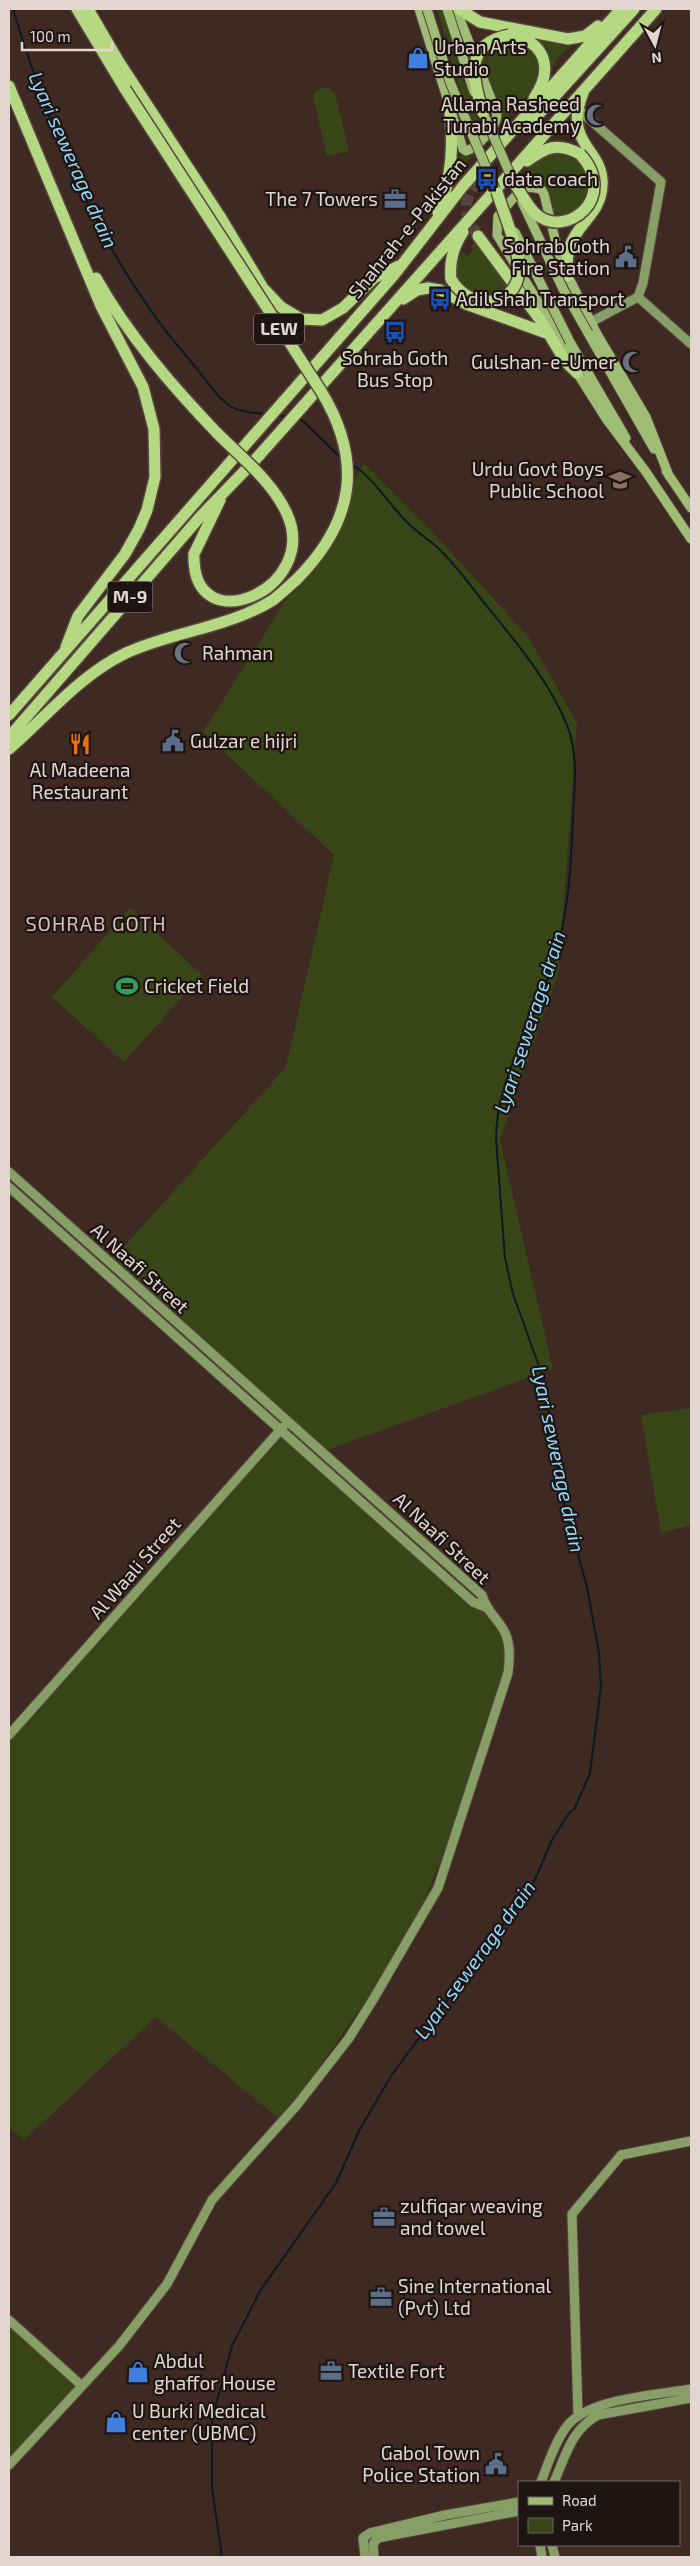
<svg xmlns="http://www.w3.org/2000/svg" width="700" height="2566" font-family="'Exo 2',sans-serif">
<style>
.green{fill:#384517}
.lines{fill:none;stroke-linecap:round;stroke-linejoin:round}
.stream{stroke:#0b1a21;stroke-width:2}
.highway-tunnel{stroke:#57443d;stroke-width:11;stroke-dasharray:11 5.5;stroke-linecap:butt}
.secondary-casing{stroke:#58463f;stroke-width:11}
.primary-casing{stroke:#58463f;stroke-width:11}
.highway-casing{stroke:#58463f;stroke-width:14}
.secondary{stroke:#879f67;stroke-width:9}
.primary{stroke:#a0bd75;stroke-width:9}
.highway{stroke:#b5d982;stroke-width:11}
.primary-bridge-casing{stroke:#58463f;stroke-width:11;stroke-linecap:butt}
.highway-bridge-casing{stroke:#58463f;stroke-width:14;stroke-linecap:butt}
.primary-bridge{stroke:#a0bd75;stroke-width:9}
.highway-bridge{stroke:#b5d982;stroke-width:11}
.labels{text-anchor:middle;stroke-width:4.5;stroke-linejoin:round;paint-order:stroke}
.shield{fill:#1e1512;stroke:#a89c98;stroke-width:1}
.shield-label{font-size:18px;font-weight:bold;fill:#e3d6d1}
.poi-label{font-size:19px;fill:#e3d6d1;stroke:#1e1512;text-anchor:start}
.street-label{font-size:19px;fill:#e3d6d1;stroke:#1e1512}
.water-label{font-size:20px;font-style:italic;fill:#8fdaff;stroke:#1e1512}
.neighbourhood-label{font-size:20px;letter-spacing:1px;fill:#d9bfb6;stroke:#1e1512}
</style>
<rect width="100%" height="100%" fill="#3e2a23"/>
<path class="green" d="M437,9h6l11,43 29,82 -5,4 -21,-57z
M536,37l38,6 -17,16 -5,9 -5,-19z
M507,40l17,2 16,16 -1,24 -83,92 5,-23 8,6 29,-32 -17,-68 6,-8z
M323,88h6l6,5 14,58 -22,5 -14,-60 3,-5z
M544,151l31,3c17,26 24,43 -8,61l-14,-2c-2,-15 -9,-39 -29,-28 -1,-15 9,-24 20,-34z
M476,242l32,44c-24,24 -67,-3 -46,-33l6,3 6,-7 -3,-3z
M364,463l66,66 99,109 48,85 -18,248 -59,169 53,229 -232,83 -211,-190 176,-195 48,-212 -131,-123 98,-156z
M130,908l72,67 -78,87 -72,-65z
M691,1408v117l-30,8 -20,-118z
M280,1430l216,190 20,28 -48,143 -58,146 -128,184 -126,-104 -132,123 -15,-13v-392z
M9,2316l74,67 -74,82z"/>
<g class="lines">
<path class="stream" d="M13,9c39,128 90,252 179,354 11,12 25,35 38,43 10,6 24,7 36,8
M278,415l10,2
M298,419l4,1 38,37
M222,2557l-10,-69v-69l20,-73 28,-55 76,-108 23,-52 32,-55 142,-192 19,-44 17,-27 6,-5 15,-35 11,-86 -2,-34 -12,-66 -23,-83 -20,-124 -31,-86 -8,-36 -9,-119c0,-64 42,-122 59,-182 14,-49 16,-91 18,-141 2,-29 5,-64 -6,-91 -19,-46 -52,-84 -82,-121 -15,-19 -29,-39 -47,-56 -9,-8 -18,-14 -27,-22 -21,-19 -34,-45 -58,-61"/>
<path class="highway-tunnel" d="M478,236c-20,-29 -12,-44 11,-68"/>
<g class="secondary-casing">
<path id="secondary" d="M578,109l83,73 -18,101 -5,14 -47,25
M638,297l53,47
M9,1172l473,423c4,15 13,21 21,34 8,12 7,29 5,44l-70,215 -64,110 -25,40 -52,67 -85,95 -45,84 -48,62 -110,119
M9,1187l464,415 12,5
M9,1735l274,-308
M9,2320l72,65
M578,2415l-6,-201 49,-59 70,-14
M541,2482c7,-18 14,-40 26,-56 22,-28 90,-31 124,-37
M554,2482c12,-27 17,-52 44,-67l93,-17
M540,2545l2,12
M552,2545l3,12
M365,2557l-2,-19 7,-5 75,-18 74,-13
M374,2557l-1,-13 5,-6 141,-27"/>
</g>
<g class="primary-casing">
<path id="primary" d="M419,9l44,140 3,2c12,-4 31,-24 31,-37l-41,-105
M588,333l66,116
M570,342l56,96
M567,354l-22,-41 -48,-78 1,-19 19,-22 11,-7 13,2 3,5 14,57 10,25 29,58 49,83 23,59
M574,368l33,52 39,52
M644,469l47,70
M666,471l25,37"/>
</g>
<g class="highway-casing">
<path id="highway" d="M77,9l48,80
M88,9l31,53 102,156 42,70 18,19 20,12 21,1 21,-12 31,-30 25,-12
M459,9l21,13 88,17 17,-3 13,-10
M509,35c37,6 45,34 25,63
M9,86l92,220 42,81 11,42 1,48 -8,33 -8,19 -14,25 -47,62 -12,31
M526,128l108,-119
M527,161c19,-14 30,-19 53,-7
M438,213c13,-32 16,-64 12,-99
M478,236l63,85 24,40 12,12
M568,276c-7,-50 32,-53 34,-90 3,-37 -40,-41 -19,-93
M96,278c32,57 76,108 121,155
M451,279c-2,-18 2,-32 12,-47
M403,299l14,-9 11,-2 12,2 26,14 83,30
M194,554l26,-54
M9,715l385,-440 69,-89 158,-177
M9,737l191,-220 55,-57 401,-451
M9,749c38,-33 71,-74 117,-96 48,-22 102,-25 147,-53 8,-6 16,-14 23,-20"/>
</g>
<use href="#secondary" class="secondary"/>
<use href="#primary" class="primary"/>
<use href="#highway" class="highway"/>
<g class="primary-bridge-casing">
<path id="primary-bridge" d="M427,9l23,73 49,116
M447,9l27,83
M481,108l33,75
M522,202l41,87 25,44
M515,232l55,110"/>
</g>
<g class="highway-bridge-casing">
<path id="highway-bridge" d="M125,89l196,302c43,71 33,131 -25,189
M483,113c-10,-35 -20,-69 26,-78
M511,178c8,11 15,27 25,36 29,26 84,-16 44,-60
M451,279c18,32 65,30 68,-8 1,-19 -16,-60 -22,-79
M194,554c-3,91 127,35 93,-40 -14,-32 -45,-56 -70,-81"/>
</g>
<use href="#primary-bridge" class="primary-bridge"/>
<use href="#highway-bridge" class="highway-bridge"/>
</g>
<defs>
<g id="shop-bare" transform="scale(1.725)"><path d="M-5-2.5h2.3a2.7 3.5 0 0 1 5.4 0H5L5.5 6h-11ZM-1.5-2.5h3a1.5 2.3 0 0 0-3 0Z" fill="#3f7fe0" stroke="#1e1512" stroke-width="2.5" paint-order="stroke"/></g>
<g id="mosque-bare" transform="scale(1.725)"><path d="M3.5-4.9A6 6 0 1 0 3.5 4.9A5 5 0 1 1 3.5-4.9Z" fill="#6b7280" stroke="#1e1512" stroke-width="2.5" paint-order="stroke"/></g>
<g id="bus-bare" transform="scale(1.725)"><path d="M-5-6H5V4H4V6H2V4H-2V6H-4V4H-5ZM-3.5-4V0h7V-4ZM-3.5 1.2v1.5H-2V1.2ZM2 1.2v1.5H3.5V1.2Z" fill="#1a4fb4" stroke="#1e1512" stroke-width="2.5" paint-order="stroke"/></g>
<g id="office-bare" transform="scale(1.725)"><path d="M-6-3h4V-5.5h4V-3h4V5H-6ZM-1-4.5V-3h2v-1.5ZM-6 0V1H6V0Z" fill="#5c6f8a" stroke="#1e1512" stroke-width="2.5" paint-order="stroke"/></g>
<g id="civic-bare" transform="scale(1.725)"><path d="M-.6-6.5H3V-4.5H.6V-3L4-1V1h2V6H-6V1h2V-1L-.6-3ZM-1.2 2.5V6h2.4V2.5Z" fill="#5c6f8a" stroke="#1e1512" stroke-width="2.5" paint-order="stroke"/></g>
<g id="school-bare" transform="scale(1.725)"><path d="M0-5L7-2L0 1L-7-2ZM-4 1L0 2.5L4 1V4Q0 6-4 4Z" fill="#8d6e63" stroke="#1e1512" stroke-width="2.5" paint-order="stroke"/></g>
<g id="restaurant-bare" transform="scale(1.725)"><path d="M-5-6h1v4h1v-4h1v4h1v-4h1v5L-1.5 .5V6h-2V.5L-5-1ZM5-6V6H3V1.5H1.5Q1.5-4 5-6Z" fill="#e8710a" stroke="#1e1512" stroke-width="2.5" paint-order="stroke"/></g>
<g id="stadium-bare" transform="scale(1.725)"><path d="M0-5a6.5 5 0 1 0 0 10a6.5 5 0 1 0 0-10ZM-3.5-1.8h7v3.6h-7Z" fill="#2e9e5b" stroke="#1e1512" stroke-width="2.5" paint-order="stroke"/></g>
</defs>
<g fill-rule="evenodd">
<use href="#shop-bare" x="418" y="58"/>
<use href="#mosque-bare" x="597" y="115"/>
<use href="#bus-bare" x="487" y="179"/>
<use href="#office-bare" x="395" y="199"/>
<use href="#civic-bare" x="626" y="257"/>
<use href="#bus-bare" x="440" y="299"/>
<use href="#bus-bare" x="395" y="332"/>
<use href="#mosque-bare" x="633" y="362"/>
<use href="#school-bare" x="620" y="480"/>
<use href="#mosque-bare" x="185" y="653"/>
<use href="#civic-bare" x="173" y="741"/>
<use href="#restaurant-bare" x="80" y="744"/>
<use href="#stadium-bare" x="127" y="986"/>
<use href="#office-bare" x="384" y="2217"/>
<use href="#office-bare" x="381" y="2297"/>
<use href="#office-bare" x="331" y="2371"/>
<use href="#shop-bare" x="138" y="2372"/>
<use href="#shop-bare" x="116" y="2422"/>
<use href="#civic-bare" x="496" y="2464"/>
</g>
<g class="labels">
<g class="shield">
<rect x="254" y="313.5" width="50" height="31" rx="4"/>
<rect x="107.5" y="581.5" width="45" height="31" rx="4"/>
</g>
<g class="shield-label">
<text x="279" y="335">LEW</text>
<text x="130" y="603">M-9</text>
</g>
<g class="poi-label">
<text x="434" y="54">Urban Arts<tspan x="434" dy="22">Studio</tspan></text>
<text x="580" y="111" text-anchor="end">Allama Rasheed<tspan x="580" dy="22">Turabi Academy</tspan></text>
<text x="504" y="186">data coach</text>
<text x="378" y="206" text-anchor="end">The 7 Towers</text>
<text x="610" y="253" text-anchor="end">Sohrab Goth<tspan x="610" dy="22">Fire Station</tspan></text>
<text x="456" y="306">Adil Shah Transport</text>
<text x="395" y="365" text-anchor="middle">Sohrab Goth<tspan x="395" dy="22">Bus Stop</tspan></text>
<text x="616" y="369" text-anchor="end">Gulshan-e-Umer</text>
<text x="604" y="476" text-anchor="end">Urdu Govt Boys<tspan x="604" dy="22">Public School</tspan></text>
<text x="202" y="660">Rahman</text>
<text x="190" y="748">Gulzar e hijri</text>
<text x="80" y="777" text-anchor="middle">Al Madeena<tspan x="80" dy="22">Restaurant</tspan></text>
<text x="144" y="993">Cricket Field</text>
<text x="400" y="2213">zulfiqar weaving<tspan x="400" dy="22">and towel</tspan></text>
<text x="398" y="2293">Sine International<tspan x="398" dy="22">(Pvt) Ltd</tspan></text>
<text x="154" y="2368">Abdul<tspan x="154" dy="22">ghaffor House</tspan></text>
<text x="348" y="2378">Textile Fort</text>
<text x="132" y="2418">U Burki Medical<tspan x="132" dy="22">center (UBMC)</tspan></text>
<text x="480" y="2460" text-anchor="end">Gabol Town<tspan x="480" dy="22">Police Station</tspan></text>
</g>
<g class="street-label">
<text transform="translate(407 228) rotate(-51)" y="7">Shahrah-e-Pakistan</text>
<text transform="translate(140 1268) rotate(42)" y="7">Al Naafi Street</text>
<text transform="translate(442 1538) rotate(43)" y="7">Al Naafi Street</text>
<text transform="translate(135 1568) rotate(-49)" y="7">Al Waali Street</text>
</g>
<g class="water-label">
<text transform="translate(73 160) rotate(66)" y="7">Lyari sewerage drain</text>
<text transform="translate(530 1022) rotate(-72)" y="7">Lyari sewerage drain</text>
<text transform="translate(558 1459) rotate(78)" y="7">Lyari sewerage drain</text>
<text transform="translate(475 1960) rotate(-54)" y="7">Lyari sewerage drain</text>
</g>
<g class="neighbourhood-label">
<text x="96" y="931">SOHRAB GOTH</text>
</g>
</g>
<rect width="700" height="2566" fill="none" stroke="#e3d6d1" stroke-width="20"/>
<rect x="518" y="2481" width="162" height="65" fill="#1e1512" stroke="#6d625e"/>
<rect x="528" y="2497" width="25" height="8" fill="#a0bd75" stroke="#6d625e"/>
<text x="562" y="2506" font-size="15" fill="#e3d6d1">Road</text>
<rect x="528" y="2518" width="25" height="15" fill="#384517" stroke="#6d625e"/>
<text x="562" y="2531" font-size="15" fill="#e3d6d1">Park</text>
<g transform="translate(655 45) rotate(173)" stroke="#1e1512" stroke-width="4" paint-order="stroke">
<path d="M0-4L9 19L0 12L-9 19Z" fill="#e3d6d1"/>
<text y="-8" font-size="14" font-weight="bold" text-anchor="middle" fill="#e3d6d1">N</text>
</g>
<path d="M22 42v8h90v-8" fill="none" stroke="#e3d6d1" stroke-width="2.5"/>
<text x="30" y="42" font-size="15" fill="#e3d6d1" stroke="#1e1512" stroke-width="4" paint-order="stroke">100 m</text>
</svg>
